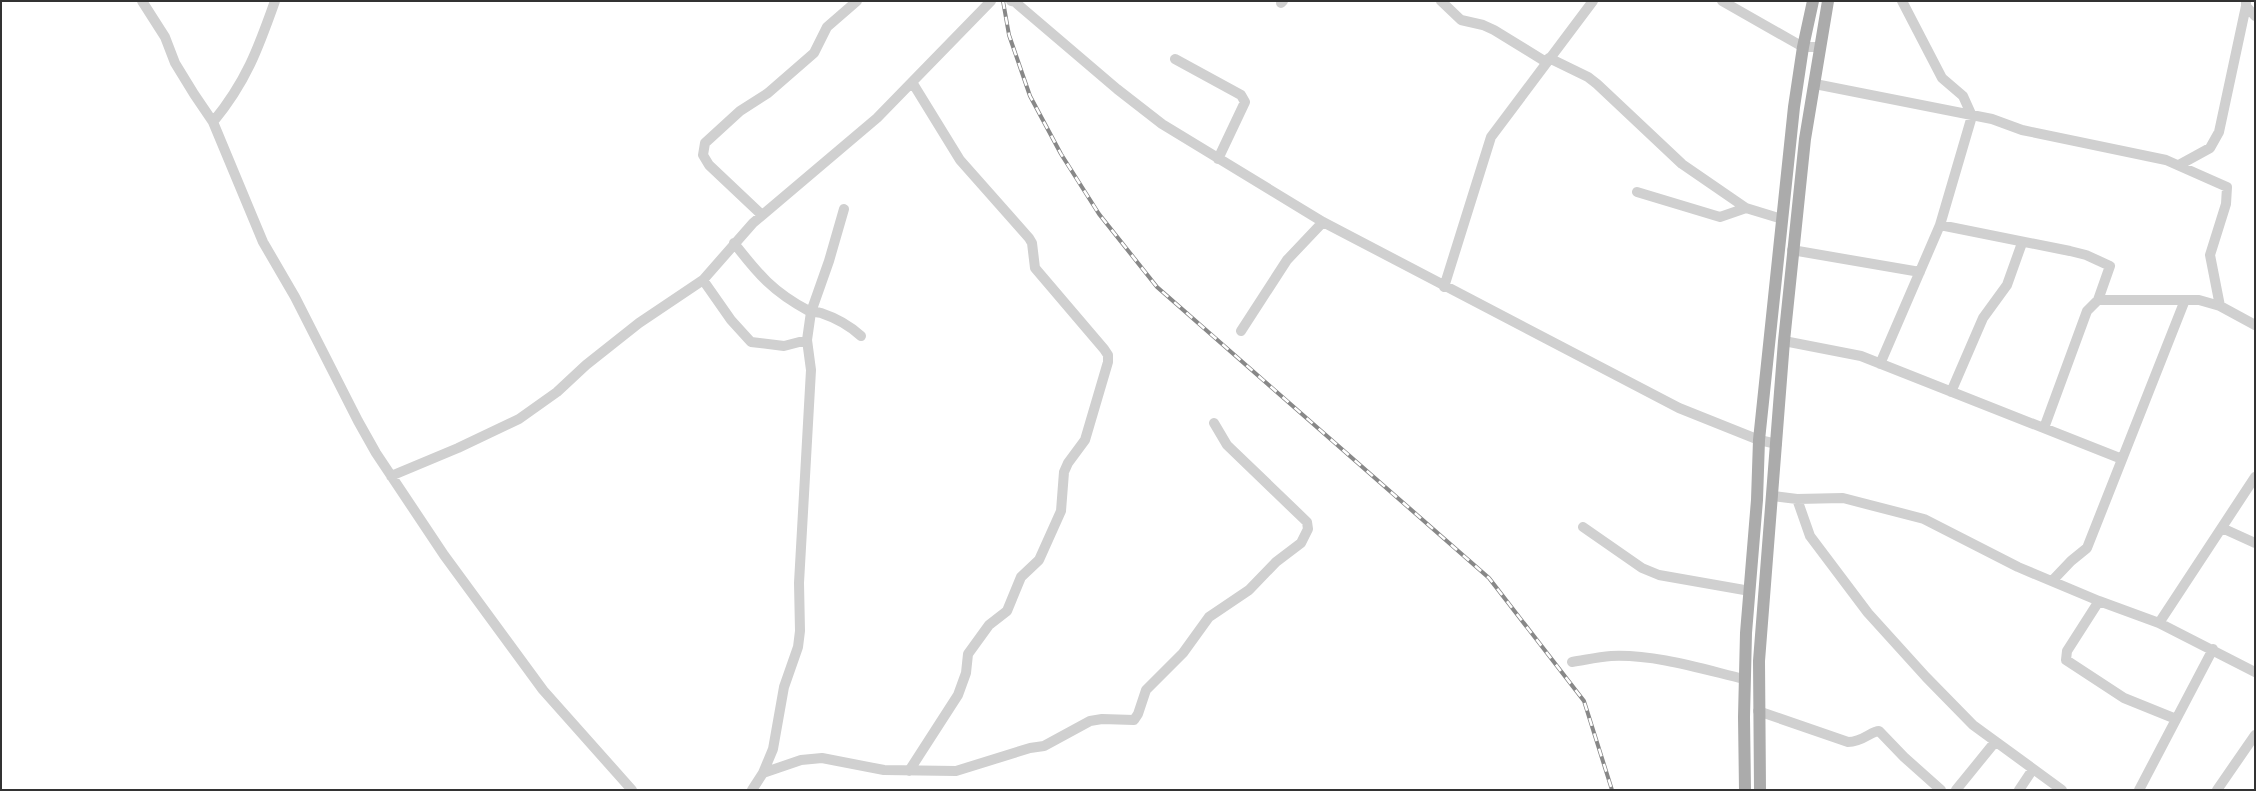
<svg xmlns="http://www.w3.org/2000/svg" width="2256" height="791" font-family="'Alegreya Sans',sans-serif">
<style>
.lines{fill:none;stroke-linecap:round;stroke-linejoin:round}
.minor{stroke:#d0d0d0;stroke-width:10}
.major{stroke:#ababab;stroke-width:12}
.rail-casing{stroke:#888;stroke-width:4}
.rail{stroke:#fff;stroke-width:2.5;stroke-dasharray:8;stroke-linecap:butt}
</style>
<rect width="100%" height="100%" fill="#fff"/>
<g class="lines">
<path class="minor" d="M142,1l23,36 10,26 19,31 19,28 50,120 32,55 63,124 18,32 68,102 99,135 89,100
M1011,1l4,1 102,87 45,35 161,98 356,186 80,32 18,4
M1441,1l20,19 22,5 11,5 52,32
M1722,1l81,46h18
M2246,2v4l9,10
M1281,3l2,-2
M1549,58l39,19 9,7 85,80 64,44 36,11
M1175,59l66,36 4,7 -27,57
M1815,84l177,35 30,11 144,30 61,27 -1,17 -16,51 10,51
M213,122c33,-40 45,-73 62,-121
M2179,165l31,-17 9,-16 27,-126
M1637,192l83,25 26,-9
M762,215l-53,-50 -6,-10 2,-12 35,-32 28,-18 46,-40 13,-26 30,-26
M1940,225l130,26 16,4 24,11 -12,34
M734,243c24,31 39,49 75,68 4,1 8,1 12,2 15,5 28,12 40,23
M1792,250l128,22
M703,280l28,40 20,22 33,4 23,-6
M1444,287l47,-150 102,-136
M1241,331l46,-71 36,-38
M1784,341l77,15 261,103
M1880,364l60,-139 32,-109 -9,-20 -21,-18 -40,-77
M1951,392l32,-74 24,-33 15,-42
M2044,428l43,-117 11,-11h101l21,6 35,19
M391,476l67,-28 61,-29 38,-27 29,-27 53,-42 64,-43 50,-57 124,-105 114,-117
M1773,496l24,3 46,-1 81,21 94,48 81,34 60,22 96,49
M1797,499l13,37 58,77 58,64 47,48 89,65
M1583,527l59,41 17,7 91,16
M2222,528l33,15
M2052,581l19,-20 16,-13 98,-248
M2099,601l-32,50 -1,9 58,38 52,21
M2159,623l96,-146
M1572,662c13,-2 26,-5 39,-6 44,-2 91,13 133,23
M1758,711l90,31c15,0 23,-11 31,-11l25,26 37,33
M909,771l49,-76 8,-22 2,-19 21,-29 18,-14 14,-34 18,-17 22,-49 3,-39 4,-9 17,-23 23,-78v-7l-4,-6 -69,-81 -3,-25 -3,-5 -69,-78 -48,-78
M763,773l38,-13 21,-2 62,12 72,1 74,-23 14,-2 46,-25 12,-2 32,1 4,-6 8,-24 37,-37 26,-36 40,-27 27,-28 25,-19 7,-14 -1,-7 -80,-77 -13,-22
M752,790l11,-17 10,-24 11,-62 14,-40 2,-16 -1,-48 12,-213 -4,-30 4,-28 18,-51 15,-52
M1956,790l39,-48
M2019,790l14,-21
M2139,790l74,-141
M2217,790l38,-55"/>
<path class="major" d="M1745,790l-1,-73 2,-84 11,-133 2,-60 35,-333 9,-60 10,-46
M1760,790l-1,-129 25,-320 21,-202 23,-138"/>
<g class="rail-casing">
<path id="rail" d="M1003,1l6,34 21,61 31,58 38,60 58,73 332,291 95,123 28,89"/>
</g>
<use href="#rail" class="rail"/>
</g>
<rect width="2256" height="791" fill="none" stroke="#333333" stroke-width="4"/>
</svg>
